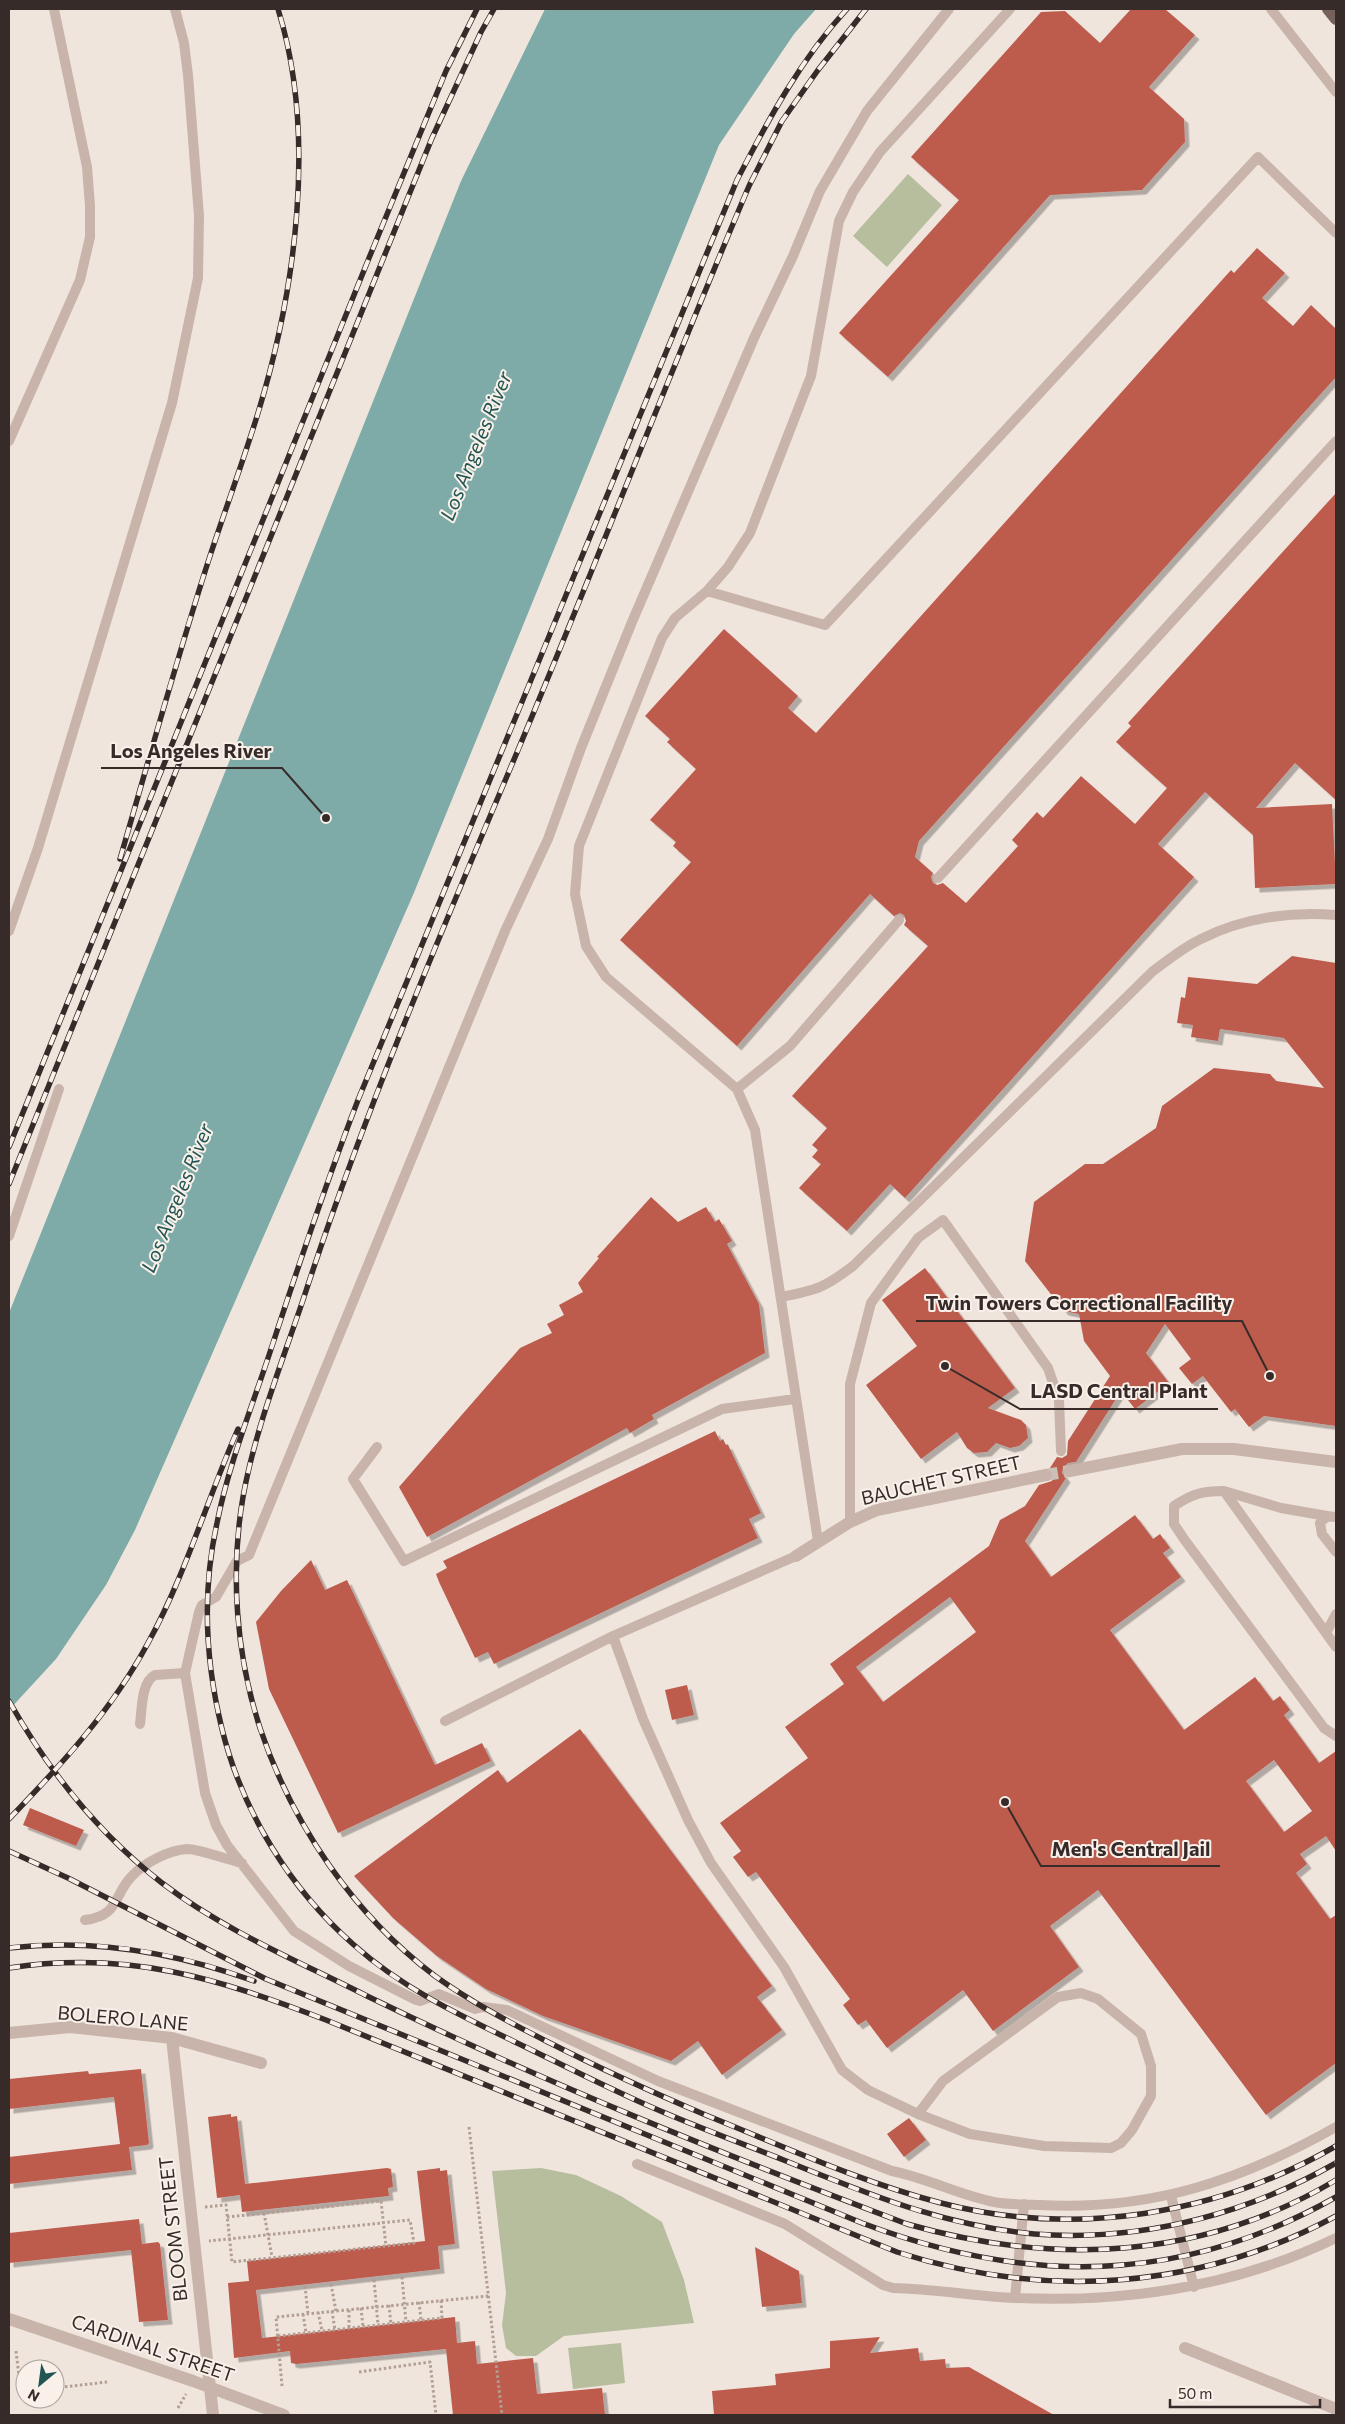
<svg xmlns="http://www.w3.org/2000/svg" width="1345" height="2424" font-family="Commissioner,sans-serif">
<style>
.green{fill:#b7be9e}
.water{fill:#7eaba8}
.building{fill:#bd5c4e;fill-rule:evenodd;filter:url(#shadow)}
.lines{fill:none;stroke-linecap:round;stroke-linejoin:round}
.minor-tunnel{stroke:#cbc0b9;stroke-width:12;stroke-dasharray:12 6;stroke-linecap:butt}
.path{stroke:#b39e94;stroke-width:3;stroke-dasharray:2.5 2.5;stroke-linecap:butt}
.service{stroke:#c8b4aa;stroke-width:10}
.minor{stroke:#c8b4aa;stroke-width:12}
.primary{stroke:#76615b;stroke-width:12}
.rail-casing{stroke:#362b29;stroke-width:5.5}
.rail{stroke:#f8f0e9;stroke-width:4;stroke-dasharray:11;stroke-linecap:butt}
.labels{text-anchor:middle;stroke-width:4;stroke-linejoin:round;paint-order:stroke}
.street-label{font-size:19px;fill:#362b29;stroke:#f8f0e9}
.water-label{font-size:20px;font-style:italic;fill:#215452;stroke:#f8f0e9}
.leader{fill:none;stroke:#362b29;stroke-width:2}
.callout-dot{fill:#362b29;stroke:#f8f0e9;stroke-width:2}
.callout-label{font-size:20px;text-anchor:middle;font-weight:bold;fill:#362b29;stroke:#f8f0e9;stroke-width:4;stroke-linejoin:round;paint-order:stroke}
</style>
<defs>
<filter id="shadow"><feDropShadow dx="4.5" dy="4.5" stdDeviation="0" flood-color="#0004"/></filter>
</defs>
<rect width="100%" height="100%" fill="#f0e5dd"/>
<path class="green" d="M908,174l34,31 -55,62 -34,-31z
M541,2168l35,7 45,21 41,26 22,58 10,43 -130,13 -28,20h-20l-10,-8 -4,-23 4,-32 -14,-122z
M621,2343l4,40 -52,6 -5,-41z"/>
<path class="water" d="M545,9h271l-22,25 -75,111 -306,750 -278,635 -29,55 -50,74 -47,51v-397l452,-1132z"/>
<path class="building" d="M1131,9h34l30,26 -46,52 35,32 1,23 -43,48 -92,5 -162,182 -49,-44 120,-133 -48,-43 130,-145 24,-1 35,32z
M1257,248l28,25 -23,25 31,28 18,-21 25,24v48l-417,464 -4,16 18,16 -2,4 2,6 4,2 6,-2 23,20 52,-57 -6,-6 25,-28 6,6 38,-42 54,48 32,-36 -51,-46 15,-16 -3,-3 208,-230v307l-41,-37 -39,45 76,-4 4,80 -81,4 -2,-53 -48,-43 -47,52 36,33 -289,321 -15,-14 -43,47 -48,-43 22,-24 -9,-7 6,-7 -6,-5 15,-17 -35,-32 136,-150 -24,-21 2,-4 -2,-6 -4,-2 -6,3 -24,-22 -133,152 -117,-106 71,-78 -18,-16 3,-4 -26,-22 46,-51 -29,-27 3,-3 -25,-23 79,-87 74,67 -10,12 28,25 415,-463 3,3z
M1292,956l44,7v463l-72,-10 -15,11 -14,-18 -4,3 -28,-36 -11,8 -13,-16 12,-9 -26,-35 -19,29 23,30 -34,26 -14,-18 -45,71 -8,1 -5,5 -1,5 4,5 -41,63 26,36 84,-62 18,24 7,-5 10,14 -7,5 18,24 -71,53 74,100 71,-53 18,24 7,-5 10,14 -6,5 35,48 17,-12v100l-10,-15 -26,18 7,10 -11,9 34,46 6,-4v148l-70,52 -168,-225 -48,36 29,41 -86,64 -30,-41 -76,58 -21,-28 -8,5 -15,-20 7,-6 -94,-127 -8,5 -15,-20 8,-6 -21,-28 88,-65 -23,-31 59,-43 -14,-20 159,-118 11,-26 25,-14 14,-21 13,-4 2,-7 -4,-6 7,-11 5,1 5,-3 1,-14 42,-65 -26,-35 -5,-27 -15,-3 -39,-50 9,-59 51,-38h18l53,-36 6,-22 52,-38 56,6 6,7 48,7 -40,-50 -64,-9 -2,12 -27,-4 2,-12 -16,-2 4,-26 4,1 3,-21 69,7zM950,1597l26,35 -93,70 -27,-35zM1274,1760l38,51 -28,21 -38,-51z
M651,1197l27,25 28,-15 9,15 4,-3 13,22 -5,3 32,60 6,49 -113,62 2,4 -24,14 -3,-5 -200,109 -28,-50 121,-139 32,-15 -5,-9 17,-9 -5,-10 24,-13 -5,-9 21,-25 -2,-1z
M925,1268l90,120 -27,20 33,12 5,5 2,13 -9,8 -9,2 -14,-5 -9,9 -13,1 -7,-5 -10,-16 -36,27 -55,-74 51,-39 -35,-46z
M715,1431l5,10 3,-2 3,6h2l33,68 -12,6 9,19 -264,126 -6,-12 -13,6 -36,-76 -3,-8 11,-6 -4,-7z
M311,1560l14,30 22,-10 88,185 47,-22 9,18 -153,72 -69,-144 -13,-67 25,-31z
M687,1685l7,30 -22,5 -7,-30z
M580,1729l192,257 -15,11 25,33 -60,45 -24,-34 -27,20 -128,-45 -57,-27 -49,-33 -44,-38 -39,-42 144,-106 9,13z
M30,1808l54,22 -8,16 -53,-21z
M141,2069l8,74 -2,2 -18,2 3,23 -123,14v-27l111,-13 -6,-47 -105,12v-30l79,-8 1,3z
M231,2114v3l6,-1 8,68 142,-16 4,1 2,18 -5,1 1,8 -147,16 -2,-17 -23,3 -9,-81z
M909,2118l17,22 -22,17 -17,-23z
M440,2168v3l7,-1 8,74 -17,2 2,23 -184,21 6,48 193,-21 2,26 18,-2 2,23 56,-6 4,36 65,-6 3,27h-152l-7,-66 -150,15 -5,-1 -1,-12 -56,7 -6,-75 21,-2 -2,-20 178,-20 -8,-70z
M139,2219l3,25 16,-2 2,2 8,76 -29,2 -8,-72 -122,13v-30z
M755,2247l44,24 3,32 -40,4z
M880,2337l-10,16 48,-5 2,13 25,-2 1,9 23,-1 85,48h-340l-2,-24 64,-6 -1,-11 55,-6v-27z"/>
<g class="lines">
<path class="minor-tunnel" d="M1046,1475l24,-4"/>
<path class="path" d="M469,2127l33,288
M205,2207l21,-2c2,19 4,38 6,57l182,-19 -4,-23c-67,7 -134,14 -201,21
M264,2213l8,44
M227,2217l154,-16 5,45
M402,2277l4,45
M374,2280l4,45
M331,2284l5,27
M305,2286l3,28
M419,2302l2,18
M389,2305l2,19
M361,2308l2,19
M349,2310v18
M332,2311l3,19
M318,2312l4,19
M303,2314l3,19
M278,2336l164,-18 -1,-18
M16,2351l5,41h4
M359,2372l71,-10 6,53
M282,2386l-6,-69 213,-21
M55,2388l52,-6
M178,2408l8,-14"/>
<path class="service" d="M949,9l-82,102 -47,80 -27,65 -39,82 -122,284 -51,126 -33,91 -43,92 -256,624 -12,6 -21,36 -14,8 -3,7 -14,61 20,120 11,32 11,20 67,86 55,35 67,34 4,1 19,-7 36,15 8,-2 24,3 151,71 234,90c35,7 67,24 102,31 14,3 31,2 45,3 112,6 201,-24 297,-78
M1271,9l65,83
M9,441l71,-161 10,-43v-31l-3,-39 -33,-158
M707,591l118,34 433,-468 78,76
M938,878l398,-437
M9,931l29,-83 134,-445 26,-125 1,-62 -11,-141 -4,-32 -9,-34
M737,1089l53,-43 109,-126
M9,1236l50,-147
M781,1297c36,-7 43,-9 72,-31l300,-295c15,-11 31,-24 48,-32 41,-21 90,-28 135,-24
M377,1447l-24,32 51,82 318,-152 73,-10
M1224,1491l57,17 46,8
M1336,1517l-9,-1 -7,7 2,11 14,18
M850,1522v-138l21,-81 47,-65 25,-18 105,148 11,32 2,51
M818,1541l-63,-411 -18,-41 -131,-112 -20,-31 -11,-52 4,-48 83,-208 13,-20 32,-27 21,-24 22,-34 61,-157 28,-155 14,-29 27,-40 130,-143
M1336,1614l-10,19 10,14
M1326,1633l-102,-142c-22,0 -32,3 -50,15v18l10,15 140,189 12,8
M613,1636l30,83 45,101 23,43 73,104 58,103 26,20 50,24 52,20 74,12 67,2 10,-5 11,-13 19,-34v-30l-10,-32 -43,-35 -17,-6 -23,4 -115,84 -25,33
M445,1721l168,-85 183,-80
M140,1724c2,-14 1,-42 15,-49l30,-2
M85,1920c35,-4 28,-25 47,-44 12,-13 37,-26 55,-27 12,0 42,11 55,14
M637,2164l148,60 98,61 10,3c41,1 81,8 122,10 111,5 220,-11 321,-60
M1171,2196l23,91
M1015,2298l9,-94"/>
<path class="minor" d="M1070,1471l112,-22h52l102,13
M796,1556l54,-34 27,-12 169,-35
M9,2033l61,-6 102,11 89,25
M172,2038l41,377
M9,2319l184,62 91,34
M1185,2348l151,61"/>
<path class="primary" d="M1328,9l8,10"/>
<g class="rail-casing">
<path id="rail" d="M847,9c-46,50 -79,111 -110,171l-379,920c-31,80 -58,161 -85,243 -19,59 -44,119 -56,180 -15,68 -12,137 5,206 20,82 68,160 132,216 57,51 128,80 196,114 33,16 65,32 99,47 45,20 92,37 137,55 87,35 171,70 266,74 100,4 198,-23 284,-72
M866,9l-48,61 -36,51 -33,65c-82,193 -157,389 -239,583 -74,175 -148,350 -207,531 -22,65 -48,130 -60,197 -13,75 -7,158 17,231 32,96 94,187 175,248 36,26 74,46 113,66 53,27 106,51 160,74 77,31 153,66 233,87 134,35 276,12 395,-57
M120,859c29,-100 57,-201 89,-300 16,-49 34,-97 49,-146 38,-124 59,-279 20,-404
M9,1147l360,-889 77,-187 31,-62
M9,1184l423,-1046 49,-106 13,-23
M9,1701c39,69 90,133 153,182 63,48 136,78 205,113 176,86 358,159 540,228 147,42 295,36 429,-44
M9,1819c52,-54 103,-109 139,-176 37,-67 59,-143 90,-214
M9,1851l59,27 198,101 596,244c164,62 319,62 474,-26
M9,1948c85,-10 165,4 245,33
M9,1968c119,-18 208,10 317,52l571,232c148,48 302,38 439,-36"/>
</g>
<use href="#rail" class="rail"/>
</g>
<g class="labels">
<g class="street-label">
<text transform="translate(941 1480) rotate(-13)" y="7">BAUCHET STREET</text>
<text transform="translate(123 2018) rotate(5)" y="7">BOLERO LANE</text>
<text transform="translate(173 2229) rotate(-96)" y="7">BLOOM STREET</text>
<text transform="translate(153 2348) rotate(19)" y="7">CARDINAL STREET</text>
</g>
<g class="water-label">
<text transform="translate(476 446) rotate(-68)" y="7">Los Angeles River</text>
<text transform="translate(177 1198) rotate(-68)" y="7">Los Angeles River</text>
</g>
</g>
<path class="leader" d="M326 818L282 768H101M1270 1376L1242 1321H916M945 1366L1020 1409H1218M1005 1802L1041 1866H1220"/>
<g class="callout-dot">
<circle cx="326" cy="818" r="5"/>
<circle cx="1270" cy="1376" r="5"/>
<circle cx="945" cy="1366" r="5"/>
<circle cx="1005" cy="1802" r="5"/>
</g>
<g class="callout-label">
<text x="191" y="758">Los Angeles River</text>
<text x="1079" y="1310">Twin Towers Correctional Facility</text>
<text x="1119" y="1398">LASD Central Plant</text>
<text x="1131" y="1856">Men's Central Jail</text>
</g>
<rect width="1345" height="2424" fill="none" stroke="#362b29" stroke-width="20"/>
<g transform="translate(40 2384) rotate(209)"><circle r="24" fill="#f8f0e9" stroke="#aaa19c"/>
<path d="M0-4L9 19L0 12L-9 19Z" fill="#215452"/>
<text y="-8" font-size="14" font-weight="bold" text-anchor="middle" fill="#362b29">N</text>
</g>
<path d="M1170 2399v8h150v-8" fill="none" stroke="#362b29" stroke-width="2.5"/>
<text x="1178" y="2399" font-size="15" fill="#362b29" stroke="#f8f0e9" stroke-width="4" paint-order="stroke">50 m</text>
</svg>
